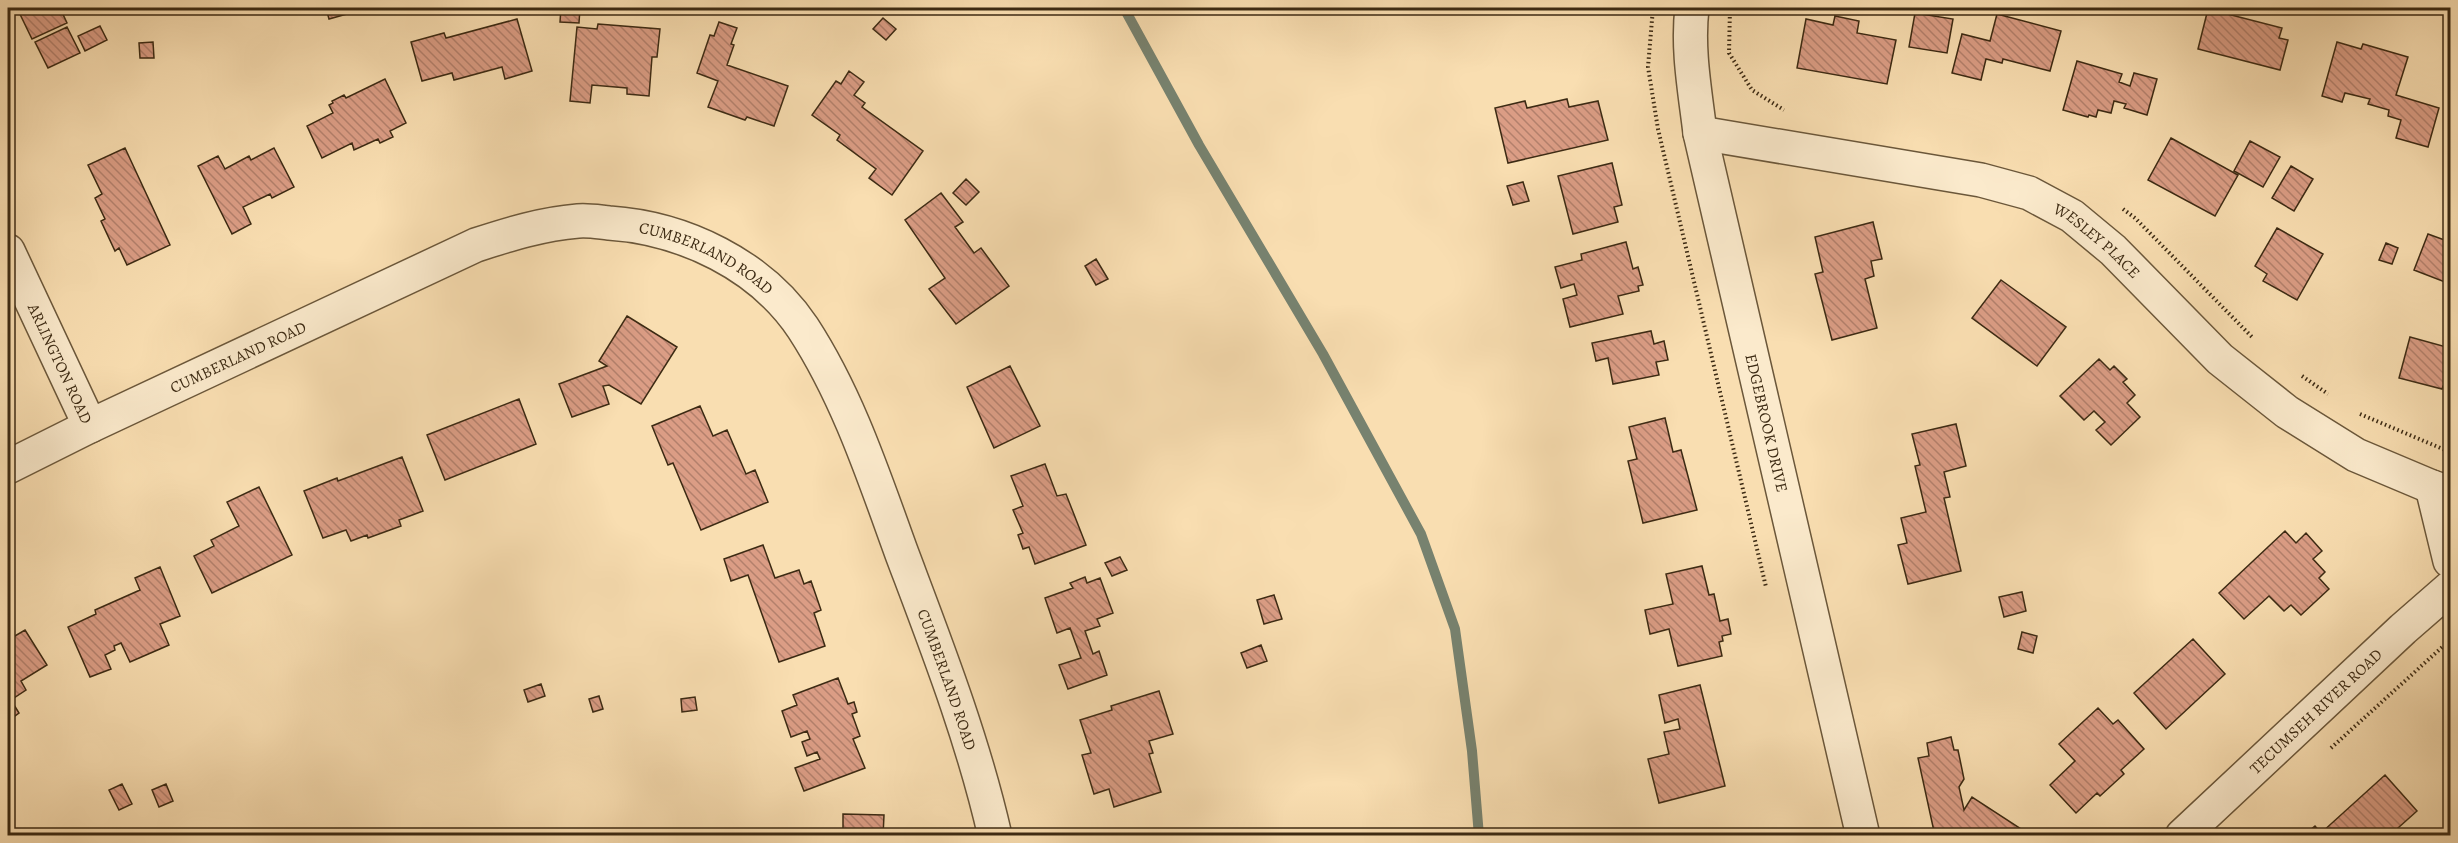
<svg xmlns="http://www.w3.org/2000/svg" width="2458" height="843" font-family="Alegreya,serif">
<style>
.lines{fill:none;stroke-linecap:round;stroke-linejoin:round}
.stream{stroke:#77826f;stroke-width:10}
.building{fill:url(#building-back-hatch);stroke:#3c2a13;stroke-width:1.5}
.minor-casing{stroke:#6b573a;stroke-width:36}
.path{stroke:#3c2a13;stroke-width:4;stroke-dasharray:1.5 3;stroke-linecap:butt}
.minor{stroke:#fbeacc;stroke-width:33}
.labels{text-anchor:middle;stroke-width:6;stroke-linejoin:round;paint-order:stroke}
.street-label{font-size:16px;fill:#3c2a13;stroke:#fbeacc}
</style>
<defs>
<pattern id="building-back-hatch" width="6" height="6" patternUnits="userSpaceOnUse" patternTransform="scale(1.5)"><rect width="6" height="6" fill="#db9d85"/><path d="M-1 5l2 2M0 0l6 6M5-1l2 2" fill="none" stroke="#b3806c"/></pattern>
</defs>
<rect width="100%" height="100%" fill="#f9deb1"/>
<filter id="stains"><feTurbulence type="fractalNoise" baseFrequency=".00333" numOctaves="4"/><feColorMatrix values="0 0 0 0 .2 0 0 0 0 .09 0 0 0 0 .02 0 0 0 .5 -.17"/></filter>
<radialGradient id="worn" r=".72"><stop offset=".6" stop-color="#630" stop-opacity="0"/><stop offset="1" stop-color="#630" stop-opacity=".3"/></radialGradient>
<g class="lines">
<path class="stream" d="M1124,8l75,137 124,209 98,180 34,95 17,122 7,85"/>
</g>
<path class="building" d="M17,8h43l7,15 -35,16z
M326,8h19l2,6 -18,5z
M561,8h19l-1,15 -19,-1z
M2208,9l74,19 -3,10 9,2 -8,30 -82,-21z
M1915,13l38,6 -6,34 -38,-6z
M1997,14l64,17 -11,40 -47,-12 -1,4 -16,-4 -5,21 -29,-7 10,-39 28,7z
M1835,16l24,5 -2,12 39,7 -9,44 -90,-16 9,-49 27,6z
M883,18l13,11 -10,11 -13,-11z
M517,19l15,52 -27,8 -3,-12 -48,13 -2,-7 -30,8 -11,-39 33,-9 2,5z
M719,22l18,6 -6,16 3,1 -7,20 61,21 -14,40 -27,-9 -2,3 -37,-13 10,-26 -21,-8 13,-38 4,1z
M598,24l62,5 -3,28h-5l-3,39 -22,-2v-6l-35,-3 -2,18 -20,-2 7,-74 20,2z
M100,26l7,14 -22,11 -7,-15z
M67,27l13,26 -32,15 -13,-26z
M153,42l1,16h-14l-1,-15z
M2337,42l24,7 2,-5 45,13 -12,38 43,13 -11,39 -32,-9 5,-18 -13,-4 1,-6 -21,-6 2,-5 -25,-6 -3,9 -20,-6z
M2077,61l45,13 -3,8 11,4 4,-13 23,6 -10,36 -23,-7 2,-4 -12,-3 -3,12 -13,-3 -2,7 -7,-2 -1,2 -25,-7z
M849,71l15,11 -10,13 11,8 -3,4 61,44 -31,44 -23,-17 7,-9 -39,-29 3,-5 -28,-20 24,-34 5,3z
M385,79l21,44 -16,8 3,6 -13,6 -2,-4 -24,11 -2,-7 -30,15 -15,-32 26,-13 -4,-8 4,-2 -1,-2 12,-6 2,3z
M1567,99l2,8 29,-6 10,39 -100,23 -13,-55 30,-7 2,7z
M2171,138l67,37 -23,41 -67,-36z
M2250,141l30,16 -17,30 -29,-16z
M125,148l45,97 -43,20 -8,-17 -4,3 -14,-30 4,-2 -10,-21 7,-4 -14,-29z
M274,148l20,39 -22,11 -2,-4 -27,13 8,17 -19,10 -34,-68 20,-10 7,13 24,-13 2,4z
M1612,163l10,42 -8,2 4,15 -45,12 -15,-58z
M2291,166l22,13 -19,32 -22,-13z
M966,179l13,13 -13,13 -13,-12z
M1523,182l6,19 -16,4 -6,-19z
M941,193l22,29 -8,5 19,26 7,-5 28,38 -53,38 -27,-35 16,-11 -40,-58z
M1873,222l9,37 -11,2 3,15 -9,3 12,49 -45,12 -17,-66 8,-2 -8,-35z
M2277,228l46,26 -26,46 -34,-19 4,-7 -12,-8z
M2428,234l22,8v42l-36,-14z
M1626,242l7,27 5,-2 5,18 -5,1 1,5 -21,5 5,18 -53,13 -7,-28 14,-4 -3,-11 -13,4 -6,-21 27,-7 -1,-6z
M2386,243l12,5 -6,16 -13,-4z
M1096,259l12,20 -12,6 -11,-19z
M2001,280l65,47 -29,39 -65,-48z
M627,316l50,31 -36,57 -32,-19 -6,1 6,18 -37,13 -13,-33 48,-18 -8,-5z
M1651,331l3,13 10,-3 4,19 -12,2 3,13 -46,9 -5,-26 -12,3 -4,-18z
M2410,337l40,11v39l-7,-1 -1,3 -43,-11z
M2099,359l11,11 4,-4 13,13 -4,3 12,13 -8,8 13,14 -29,28 -15,-15 9,-8 -11,-11 -10,9 -24,-24z
M1010,366l30,60 -46,22 -27,-61z
M519,399l17,45 -91,36 -18,-45z
M700,406l13,30 14,-6 19,44 9,-4 13,32 -67,28 -28,-67 -5,2 -16,-39z
M1665,418l8,34 8,-2 16,60 -54,13 -15,-62 9,-2 -8,-32z
M1956,424l10,42 -22,6 6,25 -6,1 17,73 -53,13 -10,-39 9,-2 -6,-25 25,-6 -11,-46 5,-1 -8,-31z
M402,457l21,54 -24,9 2,6 -33,12 -1,-3 -16,6 -5,-11 -23,8 -19,-47 33,-13 1,3z
M1045,464l12,32 9,-2 20,51 -51,19 -6,-17 -6,2 -5,-14 5,-2 -10,-23 10,-4 -12,-30z
M259,487l33,68 -80,38 -18,-37 20,-10 -3,-6 28,-14 -12,-24z
M2285,531l11,12 10,-10 16,18 -9,8 12,13 -6,6 10,11 -28,26 -10,-10 -7,6 -15,-15 -25,23 -25,-26z
M763,545l12,33 24,-8 5,14 7,-3 10,29 -7,3 11,33 -46,16 -31,-87 -17,6 -7,-22z
M1120,557l7,13 -15,6 -7,-13z
M1702,566l7,29 5,-1 6,27 8,-2 3,15 -9,2 1,5 -4,1 3,14 -44,10 -9,-37 -19,5 -5,-24 28,-6 -7,-30z
M160,567l20,49 -20,8 9,21 -39,17 -9,-19 -7,3 1,4 -10,5 6,14 -21,8 -22,-50 28,-13 -1,-4 45,-20 -5,-12z
M1085,577l2,6 13,-5 13,35 -16,6 3,7 -15,5 8,23 6,-3 8,24 -39,14 -9,-24 22,-7 -11,-30 -13,5 -12,-35 28,-10 -3,-5z
M2022,592l4,19 -22,6 -5,-20z
M1274,595l8,24 -18,5 -7,-24z
M25,630l22,35 -26,16 5,9 -15,10 8,13 -11,8v-81z
M2022,632l15,4 -4,17 -15,-4z
M2193,639l32,35 -59,55 -32,-36z
M1261,645l6,16 -20,7 -6,-15z
M838,678l10,26 6,-2 3,10 -5,2 8,22 -7,3 12,29 -61,23 -9,-23 25,-9 -3,-7 -10,4 -5,-14 8,-3 -3,-8 -16,6 -9,-26 15,-6 -4,-10z
M541,684l4,12 -17,6 -4,-12z
M1700,685l25,101 -66,17 -11,-44 21,-5 -5,-22 16,-3 -2,-10 -13,4 -6,-28z
M1159,691l14,43 -24,7 4,12 -4,1 12,38 -47,15 -5,-18 -15,5 -12,-39 9,-2 -11,-33 32,-10 -1,-4z
M599,696l4,13 -10,3 -4,-13z
M695,697l2,13 -15,2 -1,-13z
M2098,708l15,16 5,-4 26,29 -23,21 3,4 -24,22 -3,-3 -21,20 -26,-28 25,-24 -16,-17z
M1951,737l3,13h4l6,29 -5,8 5,23 8,-13 60,39h-97l-17,-78 11,-2 -2,-13z
M2385,775l32,36 -28,25h-86l12,-10 6,7z
M122,784l10,20 -13,6 -10,-20z
M166,784l7,17 -14,6 -7,-17z
M843,814l41,1 -1,21h-40z
M478,832l21,2v2h-22z"/>
<g class="lines">
<g class="minor-casing">
<g id="minor">
<path id="s1" d="M1692,8c-5,41 3,83 8,125l163,703"/>
<path id="s2" d="M1700,133l281,47 48,13 43,23 41,34 107,109 67,53 69,43 76,32"/>
<path id="s3" d="M8,251l82,175"/>
<path id="s4" d="M8,467l82,-41 386,-181c34,-11 66,-21 102,-24 10,-1 21,1 31,2 75,5 152,42 194,105 45,69 71,149 99,226 35,93 71,185 93,282"/>
<path d="M2450,493l-18,-6 18,74"/>
<path id="s5" d="M2182,836l221,-207 47,-41"/>
</g>
</g>
<path class="path" d="M1653,8l-5,59 10,62 108,458
M1730,8l-1,45 23,37 32,20
M2123,209l12,9 117,119
M2302,376l26,18
M2360,414l90,38
M2331,748l119,-108"/>
<use href="#minor" class="minor"/>
</g>
<g class="labels">
<g class="street-label">
<text dy="6" stroke="none"><textPath href="#s2" startOffset="418">WESLEY PLACE</textPath></text>
<text dy="6" stroke="none"><textPath href="#s4" startOffset="759">CUMBERLAND ROAD</textPath></text>
<text dy="6" stroke="none"><textPath href="#s4" startOffset="255">CUMBERLAND ROAD</textPath></text>
<text dy="6" stroke="none"><textPath href="#s3" startOffset="124">ARLINGTON ROAD</textPath></text>
<text dy="6" stroke="none"><textPath href="#s1" startOffset="423">EDGEBROOK DRIVE</textPath></text>
<text dy="6" stroke="none"><textPath href="#s4" startOffset="1263">CUMBERLAND ROAD</textPath></text>
<text dy="6" stroke="none"><textPath href="#s5" startOffset="183">TECUMSEH RIVER ROAD</textPath></text>
</g>
</g>
<rect width="2458" height="843" fill="none" stroke="#f9deb1" stroke-width="30"/>
<rect x="9" y="9" width="2440" height="825" fill="none" stroke="#3c2a13" stroke-width="3"/>
<rect x="15" y="15" width="2428" height="813" fill="none" stroke="#3c2a13" stroke-width="1.5"/>
<rect width="100%" height="100%" filter="url(#stains)"/>
<rect width="100%" height="100%" fill="url(#worn)"/>
</svg>
